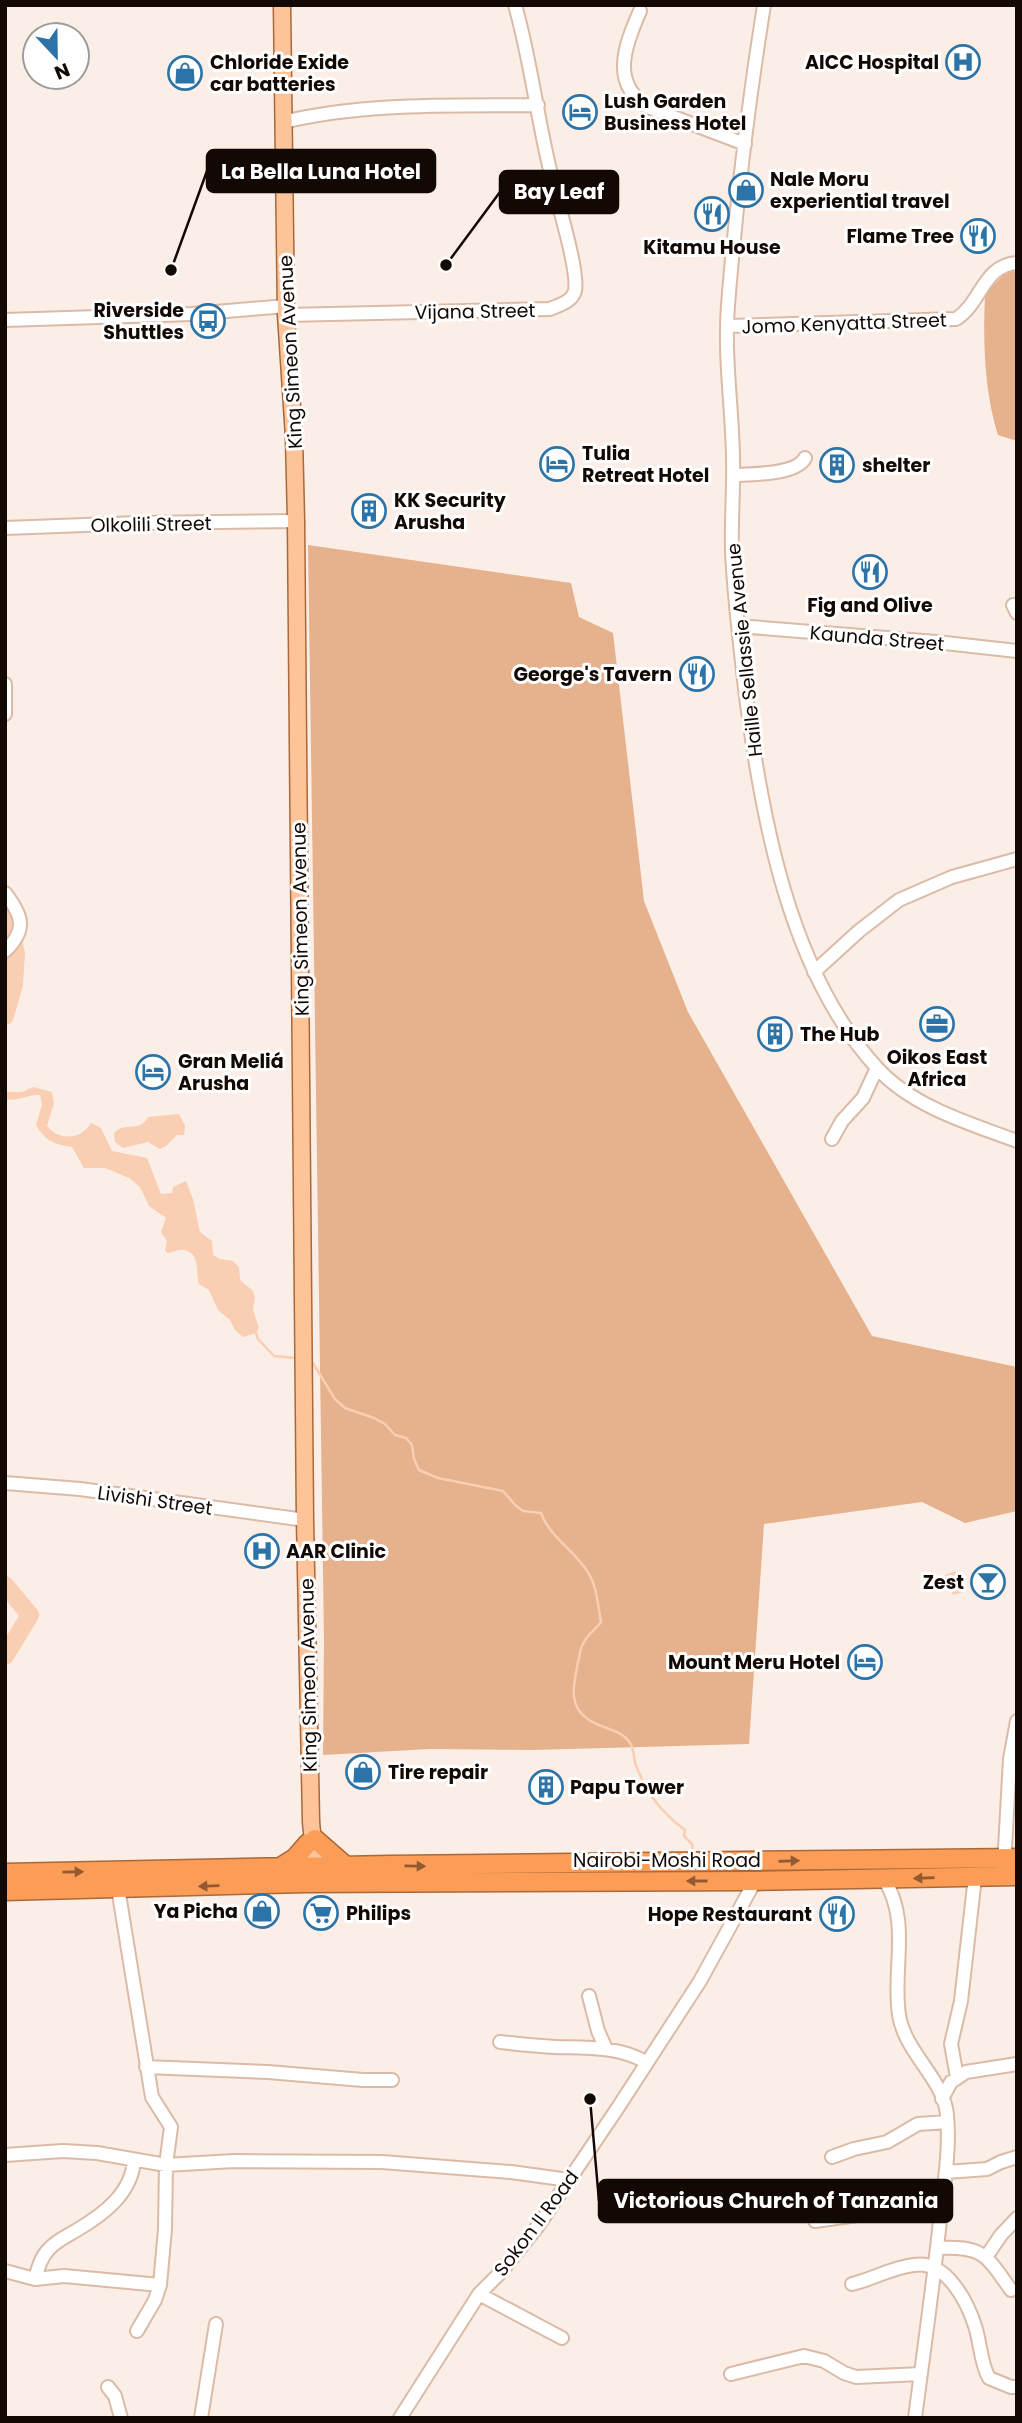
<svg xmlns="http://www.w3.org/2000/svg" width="1022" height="2423" font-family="Poppins,sans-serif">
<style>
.green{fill:#e6b18d}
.water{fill:#f9ceb2}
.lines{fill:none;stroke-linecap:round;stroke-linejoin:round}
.stream{stroke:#f9ceb2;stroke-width:2.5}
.river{stroke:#f9ceb2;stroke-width:18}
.minor-casing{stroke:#dabba8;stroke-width:16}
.major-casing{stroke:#aa693a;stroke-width:19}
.highway-casing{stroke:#aa693a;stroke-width:21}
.minor{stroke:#fff;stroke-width:12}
.major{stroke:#fdc49a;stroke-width:16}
.highway{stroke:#fb9c57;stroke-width:18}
.oneway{fill:#935a32}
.labels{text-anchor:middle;stroke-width:6;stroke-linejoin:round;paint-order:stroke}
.poi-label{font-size:19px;font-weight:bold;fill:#130904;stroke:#fefefe;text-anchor:start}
.street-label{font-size:19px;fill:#130904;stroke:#fefefe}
.leader{fill:none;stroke:#130904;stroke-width:2.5}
.callout-dot{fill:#130904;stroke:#fefefe;stroke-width:2.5}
.callout{fill:#130904;stroke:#130904;stroke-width:2.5}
.callout-label{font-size:21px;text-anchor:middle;font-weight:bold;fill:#fff}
</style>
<rect width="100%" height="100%" fill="#fbeee6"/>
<path class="green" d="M1008,270h9v171l-19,-6c-14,-44 -15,-95 -13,-141z
M308,545l263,38 8,34 34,16 31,268 44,111 184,324 145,31v144l-52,12 -43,-21 -158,22 -15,220 -216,6 -104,-1 -106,6 1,-116z"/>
<path class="water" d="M33,1087l19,5 2,11 -7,23c12,15 34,14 44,-3l10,5 11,23 35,7 14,36 11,-1 1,-6 13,-6 7,18 7,33 12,9 1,14 7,4 13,2 6,6 1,13 13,11 2,6 -2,13 6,18 -3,5 -13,4 -8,-7 -5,-10 -12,-10 -9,-20 -10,-6c-4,-12 2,-31 -15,-34 -6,-1 -11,3 -17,3l-2,-3 2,-9 -6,-9 5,-14 -17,-12 -9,-19 -11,-9 -24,-10h-21l-12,-21c-17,-3 -26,-5 -36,-22l6,-20 -2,-10c-13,-1 -22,7 -35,4v-7h17z
M179,1114l6,12 -1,9h-7l-11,11 -6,3 -12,-7 -25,6 -8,-6 -1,-9c11,-12 26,0 34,-16z
M956,1571l7,21 -10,3 -8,-20z"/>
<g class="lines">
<path class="stream" d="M256,1333l2,6 16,17 21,2
M311,1360l24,39 10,9 29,10 11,6 10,11 11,3 6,7 2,14 5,11 19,8 65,13 13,15 7,5 18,2c9,25 36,39 48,61 8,13 9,33 12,48 -5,7 -13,12 -17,20 -4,6 -4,13 -6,20 -4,22 -11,44 11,58 13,9 32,9 41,23 5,7 3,17 7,25 12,28 24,44 48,62l-1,6 8,8 1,8"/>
<path class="river" d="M5,907l11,46 -2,31 -9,32
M5,1585l25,30 -25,41"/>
<g class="minor-casing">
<path id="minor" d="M764,5c-16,100 -28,200 -36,300 -4,51 4,101 5,151 1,32 -2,63 -1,95 2,46 8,92 13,138 16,126 44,284 133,380 35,38 93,55 139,72
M640,11c-15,34 -31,74 10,97l95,36
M283,122c83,-20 171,-16 255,-17
M286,315l264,-6c9,-4 22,-7 25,-18 4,-22 -19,-92 -24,-117 -14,-56 -20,-113 -36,-169
M5,320l187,-6 94,-8
M728,326l228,-7c25,-15 27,-54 61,-56
M734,475c18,-1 62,0 71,-17
M5,528l133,-5 158,-2
M1013,605l4,8
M738,626l198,16 81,9
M5,684v30
M5,893c18,23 22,37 0,58
M814,972l45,-41 40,-31 53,-23 65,-18
M832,1139l10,-18 21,-23 14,-30
M5,1483l75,6 225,31
M1004,1866l6,-107 7,-38
M884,1879c27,42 8,90 15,136 6,38 45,64 48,100 3,32 -2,64 -6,96 -7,69 -17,138 -26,207
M118,1888l34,209 19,30 -5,38 -1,64 -5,56 -5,15 -18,31
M589,1996l9,35 8,18
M500,2042c18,2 36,4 55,5 32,1 62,-1 91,15
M146,2067l122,5 95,8h29
M957,2077l-6,-33 10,-43 14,-124
M942,2099l9,-17 15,-10 51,-8
M5,2155l58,-4 34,2 69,12 68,-4 148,1 129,10 58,8
M832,2157l22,-8 33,-7 31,-18 29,-2
M946,2172l41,-3 14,-7 16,-5
M815,2221l127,-18
M938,2248c46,-2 48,7 73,42
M986,2257l15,-22 16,-17
M5,2271l30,8 29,-3 96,9
M35,2279c3,-11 6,-22 14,-30 8,-9 18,-13 28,-19 27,-16 55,-37 57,-70
M852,2284c21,-5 41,-17 62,-19 32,-5 53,36 61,61 6,18 5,36 14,52l22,9h6
M479,2294l83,44
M731,2374l73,-18 20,5 20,12 12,4 65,-3
M108,2387l7,9 6,22
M201,2418l15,-94
M400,2418l79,-124 22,-22 37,-46 79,-117 83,-128 55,-100"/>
</g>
<g class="major-casing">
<path id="major" d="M282,5l4,310 8,122 2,84 9,999 6,301c1,19 6,36 6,57"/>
</g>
<g class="highway-casing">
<path id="highway" d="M315,1839l32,28
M279,1868l16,-10 13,-15
M5,1873l385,-8 627,-7
M5,1891l300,-8 450,-2 262,-5"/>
</g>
<use href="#minor" class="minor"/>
<use href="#major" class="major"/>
<use href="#highway" class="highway"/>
</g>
<defs><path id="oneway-solid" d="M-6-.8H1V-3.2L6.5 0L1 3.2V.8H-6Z" transform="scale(1.75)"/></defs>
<g class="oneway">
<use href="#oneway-solid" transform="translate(789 1861) rotate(-2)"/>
<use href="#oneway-solid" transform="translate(415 1866) rotate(1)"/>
<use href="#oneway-solid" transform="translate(73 1872) rotate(-1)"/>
<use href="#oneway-solid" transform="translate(924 1878) rotate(178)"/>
<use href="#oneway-solid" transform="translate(697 1881) rotate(180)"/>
<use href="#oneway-solid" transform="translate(209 1886) rotate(178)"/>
</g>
<defs>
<g id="hospital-ring" transform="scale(1.75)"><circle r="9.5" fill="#fefefe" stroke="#2c73a7" stroke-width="1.5"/><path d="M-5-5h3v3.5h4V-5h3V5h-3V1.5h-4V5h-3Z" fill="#2c73a7"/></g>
<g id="shop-ring" transform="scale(1.75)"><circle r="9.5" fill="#fefefe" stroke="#2c73a7" stroke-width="1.5"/><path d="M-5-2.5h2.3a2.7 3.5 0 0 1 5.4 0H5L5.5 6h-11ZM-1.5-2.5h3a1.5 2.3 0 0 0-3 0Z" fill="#2c73a7"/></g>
<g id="hotel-ring" transform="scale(1.75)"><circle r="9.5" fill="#fefefe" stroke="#2c73a7" stroke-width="1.5"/><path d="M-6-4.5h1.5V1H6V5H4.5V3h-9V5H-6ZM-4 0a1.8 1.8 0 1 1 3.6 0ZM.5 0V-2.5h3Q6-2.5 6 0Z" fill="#2c73a7"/></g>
<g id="restaurant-ring" transform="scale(1.75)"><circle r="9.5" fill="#fefefe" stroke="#2c73a7" stroke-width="1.5"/><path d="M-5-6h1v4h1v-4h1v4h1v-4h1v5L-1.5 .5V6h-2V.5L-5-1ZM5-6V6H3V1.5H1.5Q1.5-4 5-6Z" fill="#2c73a7"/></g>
<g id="bus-ring" transform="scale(1.75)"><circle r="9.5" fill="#fefefe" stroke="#2c73a7" stroke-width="1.5"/><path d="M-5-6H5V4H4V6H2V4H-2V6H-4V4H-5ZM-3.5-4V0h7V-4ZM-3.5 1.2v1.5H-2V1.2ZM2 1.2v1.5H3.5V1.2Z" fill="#2c73a7"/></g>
<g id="building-ring" transform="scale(1.75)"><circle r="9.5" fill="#fefefe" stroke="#2c73a7" stroke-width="1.5"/><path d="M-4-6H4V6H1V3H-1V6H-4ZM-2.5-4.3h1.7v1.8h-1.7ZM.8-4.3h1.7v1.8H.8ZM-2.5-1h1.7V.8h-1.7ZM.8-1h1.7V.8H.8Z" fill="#2c73a7"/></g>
<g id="office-ring" transform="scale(1.75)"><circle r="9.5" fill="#fefefe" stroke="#2c73a7" stroke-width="1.5"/><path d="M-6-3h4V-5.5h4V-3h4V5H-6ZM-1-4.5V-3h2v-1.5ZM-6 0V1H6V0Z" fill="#2c73a7"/></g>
<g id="bar-ring" transform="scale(1.75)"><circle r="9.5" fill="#fefefe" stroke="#2c73a7" stroke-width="1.5"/><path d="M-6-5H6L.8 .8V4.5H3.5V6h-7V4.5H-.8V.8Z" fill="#2c73a7"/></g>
<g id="supermarket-ring" transform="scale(1.75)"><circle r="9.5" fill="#fefefe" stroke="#2c73a7" stroke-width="1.5"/><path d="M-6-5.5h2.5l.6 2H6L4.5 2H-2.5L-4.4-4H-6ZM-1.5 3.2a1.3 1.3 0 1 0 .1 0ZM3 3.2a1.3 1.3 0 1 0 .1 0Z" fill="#2c73a7"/></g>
</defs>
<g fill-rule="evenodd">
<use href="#hospital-ring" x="963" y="62"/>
<use href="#shop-ring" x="185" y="73"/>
<use href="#hotel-ring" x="580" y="112"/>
<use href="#shop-ring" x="746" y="190"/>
<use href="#restaurant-ring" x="712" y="214"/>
<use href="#restaurant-ring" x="978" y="236"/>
<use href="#bus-ring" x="208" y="321"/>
<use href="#hotel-ring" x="557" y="464"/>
<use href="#building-ring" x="837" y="465"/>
<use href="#building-ring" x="369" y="511"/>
<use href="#restaurant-ring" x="870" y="572"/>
<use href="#restaurant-ring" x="697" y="674"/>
<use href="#office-ring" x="937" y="1024"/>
<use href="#building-ring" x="775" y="1034"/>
<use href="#hotel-ring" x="153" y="1072"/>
<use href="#hospital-ring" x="262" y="1551"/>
<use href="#bar-ring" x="988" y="1582"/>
<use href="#hotel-ring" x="865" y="1662"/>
<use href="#shop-ring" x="363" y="1772"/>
<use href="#building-ring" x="546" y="1787"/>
<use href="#shop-ring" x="262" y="1911"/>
<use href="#supermarket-ring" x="321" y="1913"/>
<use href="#restaurant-ring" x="837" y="1914"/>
</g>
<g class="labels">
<g class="poi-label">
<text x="210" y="69">Chloride Exide<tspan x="210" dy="22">car batteries</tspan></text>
<text x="939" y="69" text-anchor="end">AICC Hospital</text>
<text x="604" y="108">Lush Garden<tspan x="604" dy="22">Business Hotel</tspan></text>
<text x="770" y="186">Nale Moru<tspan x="770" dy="22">experiential travel</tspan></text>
<text x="954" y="243" text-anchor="end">Flame Tree</text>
<text x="712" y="254" text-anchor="middle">Kitamu House</text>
<text x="184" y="317" text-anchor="end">Riverside<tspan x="184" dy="22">Shuttles</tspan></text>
<text x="582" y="460">Tulia<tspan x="582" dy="22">Retreat Hotel</tspan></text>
<text x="862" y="472">shelter</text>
<text x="394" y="507">KK Security<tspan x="394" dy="22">Arusha</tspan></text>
<text x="870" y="612" text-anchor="middle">Fig and Olive</text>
<text x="672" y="681" text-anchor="end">George's Tavern</text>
<text x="800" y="1041">The Hub</text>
<text x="937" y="1064" text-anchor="middle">Oikos East<tspan x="937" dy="22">Africa</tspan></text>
<text x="178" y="1068">Gran Meliá<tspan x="178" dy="22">Arusha</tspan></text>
<text x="286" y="1558">AAR Clinic</text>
<text x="964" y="1589" text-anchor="end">Zest</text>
<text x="840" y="1669" text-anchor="end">Mount Meru Hotel</text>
<text x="388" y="1779">Tire repair</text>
<text x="570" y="1794">Papu Tower</text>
<text x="238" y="1918" text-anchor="end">Ya Picha</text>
<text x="346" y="1920">Philips</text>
<text x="812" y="1921" text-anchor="end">Hope Restaurant</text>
</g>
<g class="street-label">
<text transform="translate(475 311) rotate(-1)" y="7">Vijana Street</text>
<text transform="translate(844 323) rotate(-2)" y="7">Jomo Kenyatta Street</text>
<text transform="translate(290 352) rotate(-93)" y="7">King Simeon Avenue</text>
<text transform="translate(151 524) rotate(-1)" y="7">Olkolili Street</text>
<text transform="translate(877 638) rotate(5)" y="7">Kaunda Street</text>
<text transform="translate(744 650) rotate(-96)" y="7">Haille Sellassie Avenue</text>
<text transform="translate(300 919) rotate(-91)" y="7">King Simeon Avenue</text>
<text transform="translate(155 1500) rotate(8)" y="7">Livishi Street</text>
<text transform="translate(308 1675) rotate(-91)" y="7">King Simeon Avenue</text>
<text x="667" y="1867">Nairobi-Moshi Road</text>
<text transform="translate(536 2223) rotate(-53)" y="7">Sokon II Road</text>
</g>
</g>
<path class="leader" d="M171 270L207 171M446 265L500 192M590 2099L599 2201"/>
<g class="callout-dot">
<circle cx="171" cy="270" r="7"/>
<circle cx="446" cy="265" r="7"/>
<circle cx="590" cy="2099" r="7"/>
</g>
<g class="callout">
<rect x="207" y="150" width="228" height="42" rx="7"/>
<rect x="500" y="171" width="118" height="42" rx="7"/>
<rect x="599" y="2180" width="353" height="42" rx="7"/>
</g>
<g class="callout-label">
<text x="321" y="179">La Bella Luna Hotel</text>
<text x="559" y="199">Bay Leaf</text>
<text x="776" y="2208">Victorious Church of Tanzania</text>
</g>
<rect width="1022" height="2423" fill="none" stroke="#130904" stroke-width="14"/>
<g transform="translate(56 56) rotate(158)"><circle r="33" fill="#fefefe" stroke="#a09c9a" stroke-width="2"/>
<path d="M0-5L12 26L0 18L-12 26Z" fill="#2c73a7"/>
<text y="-10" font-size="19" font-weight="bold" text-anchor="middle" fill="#130904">N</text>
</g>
</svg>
